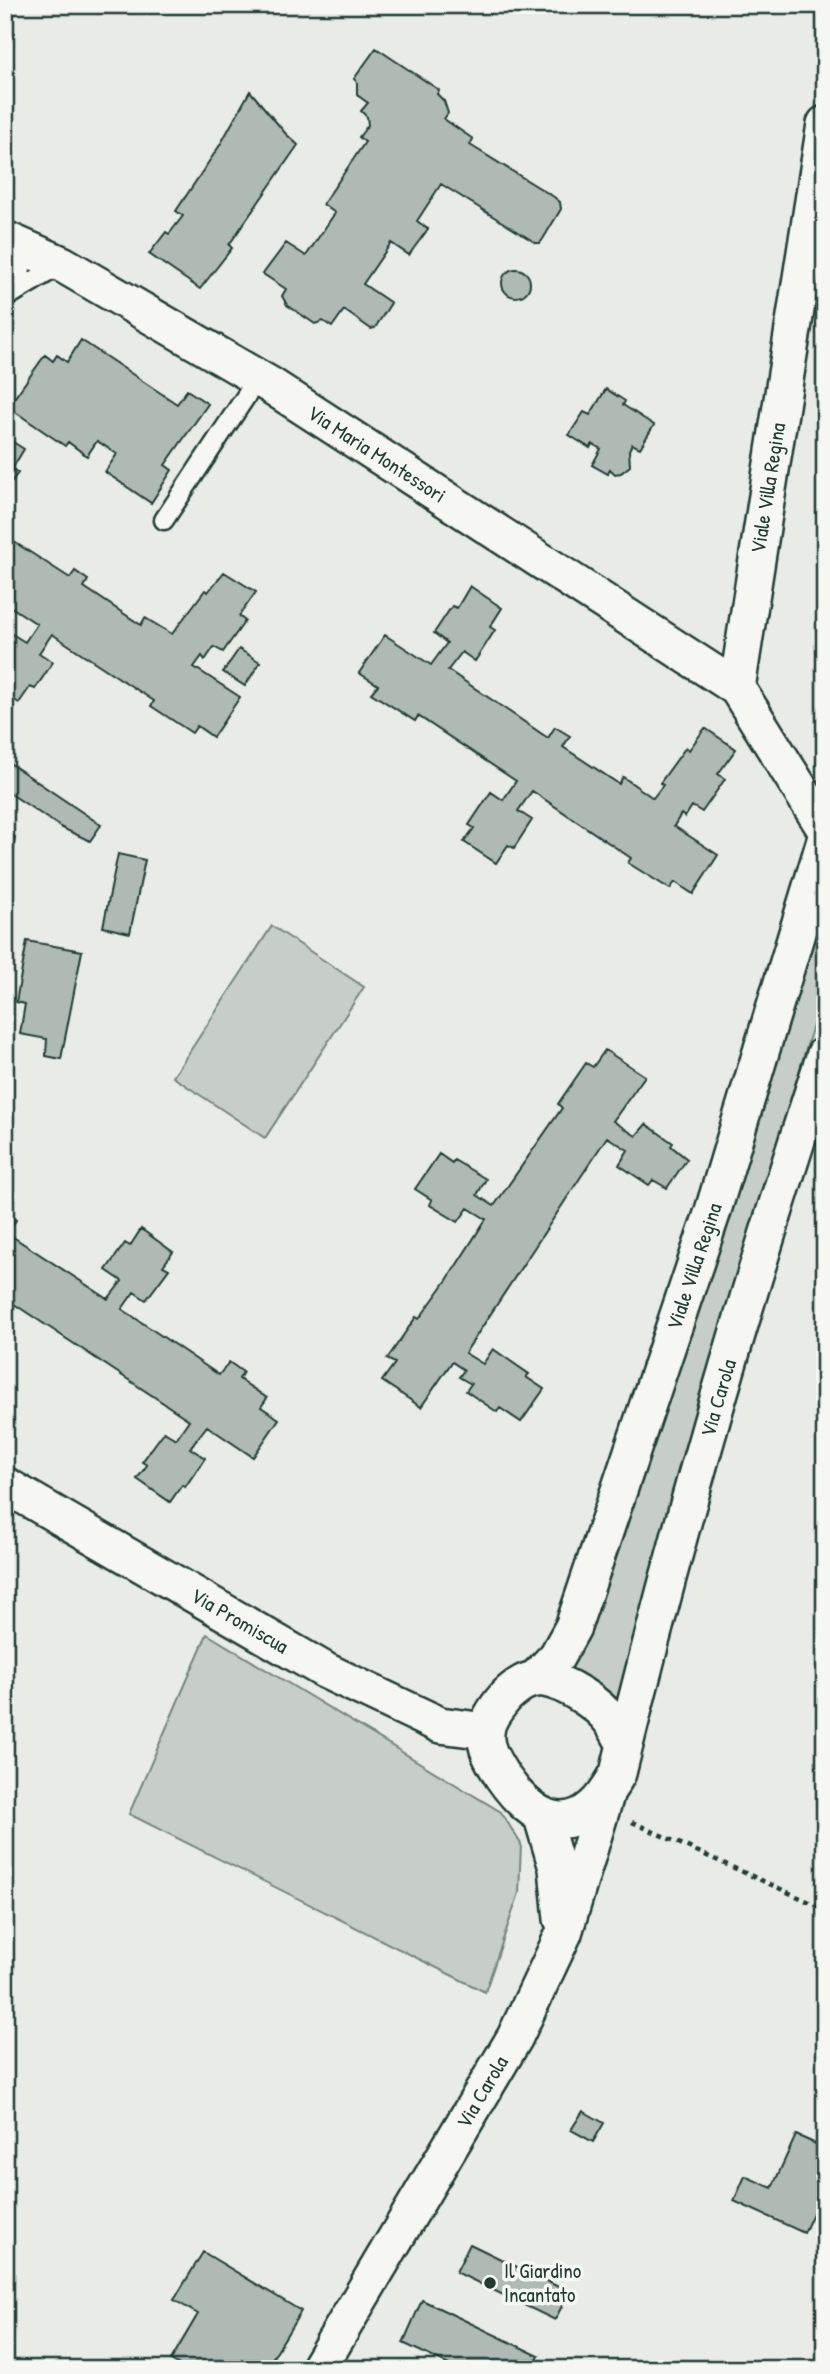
<svg xmlns="http://www.w3.org/2000/svg" width="830" height="2374" font-family="'Patrick Hand',sans-serif">
<style>
.green{fill:#c7cec9;stroke:#73867e;stroke-width:2}
.building{fill:#b0bab5;stroke:#1f3d34;stroke-width:2}
.lines{fill:none;stroke-linecap:round;stroke-linejoin:round}
.lane-casing{stroke:#1f3d34;stroke-width:23}
.street-casing{stroke:#1f3d34;stroke-width:40}
.path{stroke:#1f3d34;stroke-width:4.5;stroke-dasharray:5 5;stroke-linecap:butt}
.lane{stroke:#f6f6f2;stroke-width:18}
.street{stroke:#f6f6f2;stroke-width:35}
.poi-dot{fill:#1f3d34;stroke:#f6f6f2;stroke-width:2.5}
.labels{text-anchor:middle;stroke-width:7;stroke-linejoin:round;paint-order:stroke}
.street-label{font-size:21px;fill:#1f3d34;stroke:#f6f6f2}
.poi-label{font-size:21px;fill:#1f3d34;stroke:#f6f6f2;text-anchor:start}
</style>
<rect width="100%" height="100%" fill="#e9ebe7"/>
<filter id="ink" filterUnits="userSpaceOnUse"><feTurbulence type="fractalNoise" baseFrequency=".0143" numOctaves="2"/><feDisplacementMap in="SourceGraphic" scale="14" xChannelSelector="R" yChannelSelector="G"/><feConvolveMatrix kernelMatrix="1 2 1 2 8 2 1 2 1" color-interpolation-filters="sRGB"/></filter>
<g filter="url(#ink)">
<path class="green" d="M825,890v96l-115,378 -89,339 -9,7 -50,-38 26,-44 110,-314z
M272,926l92,61 -99,151 -92,-61z
M207,1634l294,178 20,32 -2,49 -34,99 -356,-178z"/>
<path class="building" d="M376,48l63,42 -2,4 7,7 4,12 -4,6 29,20 -3,6 84,52 6,5 1,7 -18,30 -3,4h-4l-95,-59 -24,37 11,8 -17,23 -2,3 -18,-12 -28,41 28,19 -16,25 -4,1 -27,-19 -12,17 -9,-6 -8,3 -28,-19 -5,-9 4,-7 -23,-15 23,-31 20,13 29,-43 -12,-9 42,-62 -6,-5 9,-12 -1,-8 -6,-6 7,-8 -11,-8v-13l-3,-3z
M250,91l36,43 12,11 -69,100 3,3 -32,41 -51,-35 17,-22 3,2 14,-18 -7,-5 44,-66z
M502 283a14 14 0 1 1 28 0a14 14 0 1 1-28 0Z
M81,340l96,64 10,-14 21,14 -43,61 7,5 -21,33 -46,-31 12,-18 -20,-13 -10,15 -19,-14 -3,4 -57,-39 37,-52 8,6 4,-6 10,7z
M606,389l19,12 -2,4 31,20 -14,23 -8,-4 -3,6 1,16 -9,7 -6,1 -5,-5 -2,5 -16,-9 9,-16 -9,-5 -2,4 -21,-13 15,-23 6,3z
M5,437l19,12 -12,20 6,4 -13,17z
M5,536l65,42 5,-7 13,9 -4,7 57,38 4,-7 27,16 33,-44 3,2 16,-20 32,20 -17,24 6,5 -22,31 -9,-5 -9,13 -3,-4 -8,11 46,30 -27,40 -16,-11 -5,7 -41,-27 3,-5 -102,-67 -13,19 14,9 -18,27 -5,-2 -11,16 -14,-9v-50l7,-10 13,8 12,-18 -32,-21z
M470,586l32,22 -12,19 5,3 -20,31 -13,-9 -14,18 100,68 7,-11 15,9 -7,11 56,37 4,-7 30,21 10,-13 -3,-2 26,-36 3,3 16,-22 31,21 -18,25 7,5 -23,33 -10,-6 -7,11 -4,-3 -7,12 44,29 -25,39 -18,-12 -5,7 -42,-26 3,-5 -99,-67 -14,20 14,9 -18,28 -6,-3 -12,18 -32,-21 10,-14 -5,-3 22,-33 12,8 13,-19 -98,-65 -3,5 -44,-28 7,-8 -19,-12 26,-38 46,30 16,-22 -13,-10 18,-27 5,2z
M239,649l21,13 -15,24 -22,-14z
M5,760l96,65 -11,16 -28,-13 -57,-38z
M5,836l10,1 -10,82z
M118,854l27,6 -15,73 -27,-6z
M27,941l55,10 -21,108 -15,-3 1,-17 -27,-5 5,-30 -9,-2z
M5,951h3l-2,36h-1z
M605,1050l40,26 -32,45 23,15 10,-12 27,19 -2,3 16,13 -20,29 -14,-8 -4,5 -30,-20 9,-15 -21,-13 -142,216 18,11 10,-15 36,25 -3,3 18,12 -23,33 -21,-14 -3,4 -31,-21 5,-7 -12,-7 5,-7 -12,-8 -31,45 -39,-26 13,-18 -8,-4 29,-42 3,2 28,-39 39,-61 -18,-11 -10,14 -28,-17 2,-5 -17,-11 24,-35 13,9 2,-3 32,19 -9,16 17,11 68,-98 -4,-4 28,-41 7,4z
M5,1213l11,7 -9,13 101,66 14,-18 -16,-11 19,-27 5,3 11,-17 32,23 -10,14 6,3 -23,31 -12,-8 -12,17 97,66 10,-13 14,10 -4,7 28,19 -6,9 18,12 -26,38 -46,-31 -17,22 15,10 -20,29 -3,-2 -12,17 -33,-23 10,-14 -5,-3 22,-30 12,7 13,-19 -184,-122z
M583,2111l21,12 -11,19 -22,-12z
M796,2135l29,13v68l-11,-5 -10,22 -70,-32 11,-25 27,12z
M470,2244l99,48 -14,28 -99,-48z
M203,2252l98,59 -35,58h-80l-15,-9 27,-46 -24,-14z
M422,2300l117,56 -6,13h-76l-54,-26z"/>
<g class="lines">
<g class="lane-casing">
<path id="lane" d="M15,292l11,-44
M5,298l57,-34
M164,520l94,-142"/>
</g>
<g class="street-casing">
<g id="street">
<path d="M825,124l-88,564 88,141"/>
<path id="s1" d="M5,239l57,25 208,121 467,303"/>
<path id="s2" d="M5,1485l321,186 114,54 46,6"/>
<path id="s3" d="M536,1678l21,-22 16,-29 139,-413 113,-374"/>
<path id="s4" d="M625,1744c-5,-7 -8,-16 -14,-23 -12,-17 -46,-39 -67,-42 -15,-2 -26,6 -37,16 -8,9 -20,24 -21,37 -2,16 8,31 16,44 39,57 82,61 116,-3 59,-242 129,-482 207,-719"/>
<path d="M542,1817l15,51 5,51"/>
<path id="s5" d="M318,2369l197,-332 49,-104 42,-138"/>
</g>
</g>
<path class="path" d="M632,1822l193,87"/>
<use href="#lane" class="lane"/>
<use href="#street" class="street"/>
</g>
</g>
<circle class="poi-dot" cx="490" cy="2283" r="7"/>
<g class="labels">
<g class="street-label">
<text dy="7" stroke="none"><textPath href="#s1" startOffset="430">Via Maria Montessori</textPath></text>
<text transform="translate(768 488) rotate(-81)" y="7">Viale Villa Regina</text>
<text dy="7" stroke="none"><textPath href="#s3" startOffset="444">Viale Villa Regina</textPath></text>
<text dy="7" stroke="none"><textPath href="#s4" startOffset="782">Via Carola</textPath></text>
<text dy="7" stroke="none"><textPath href="#s2" startOffset="271">Via Promiscua</textPath></text>
<text dy="7" stroke="none"><textPath href="#s5" startOffset="322">Via Carola</textPath></text>
</g>
<g class="poi-label">
<text x="504" y="2278">Il Giardino<tspan x="504" dy="24">Incantato</tspan></text>
</g>
</g>
<rect width="830" height="2374" fill="none" stroke="#f6f6f2" stroke-width="28"/>
<rect x="14" y="14" width="802" height="2346" fill="none" stroke="#1f3d34" stroke-width="2.5" filter="url(#ink)"/>
</svg>
